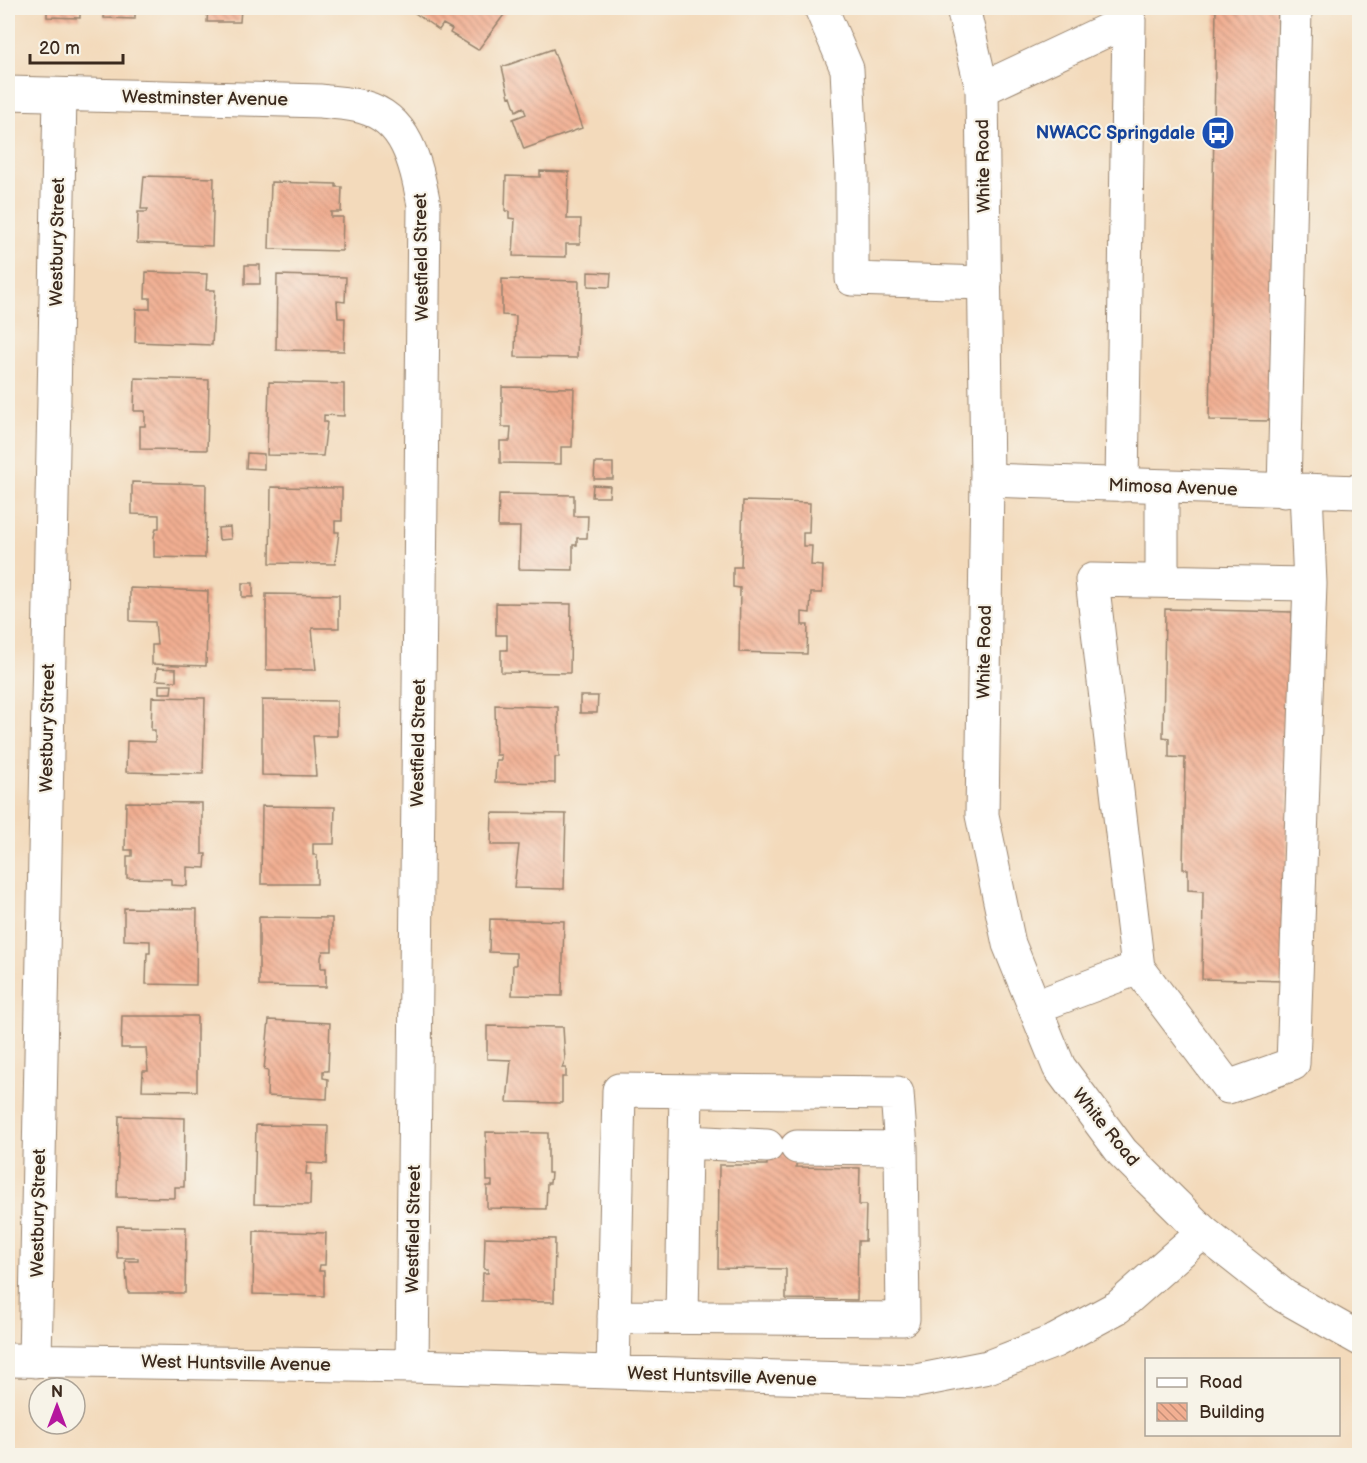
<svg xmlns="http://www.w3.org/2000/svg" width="1367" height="1463" font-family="'Balsamiq Sans',sans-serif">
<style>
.building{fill:url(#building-back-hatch)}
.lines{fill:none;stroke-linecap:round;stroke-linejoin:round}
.minor-casing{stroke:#97826c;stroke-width:35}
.major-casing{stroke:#97826c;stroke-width:35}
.minor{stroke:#fff;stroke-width:33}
.major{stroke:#fff;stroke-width:33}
.labels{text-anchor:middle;stroke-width:4.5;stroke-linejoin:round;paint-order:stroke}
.street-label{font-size:18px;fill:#3b2a1e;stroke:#f7f3e8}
.transit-label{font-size:18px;font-weight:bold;fill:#164399;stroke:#f7f3e8;text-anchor:end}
</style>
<defs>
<pattern id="building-back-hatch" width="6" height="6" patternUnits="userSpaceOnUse" patternTransform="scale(1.5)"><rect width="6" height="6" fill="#f2af92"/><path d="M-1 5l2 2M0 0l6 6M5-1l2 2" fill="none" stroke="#c58f77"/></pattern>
</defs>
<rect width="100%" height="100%" fill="#f7f3e8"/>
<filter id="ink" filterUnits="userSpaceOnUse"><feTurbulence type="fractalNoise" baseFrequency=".0167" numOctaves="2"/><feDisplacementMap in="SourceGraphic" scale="12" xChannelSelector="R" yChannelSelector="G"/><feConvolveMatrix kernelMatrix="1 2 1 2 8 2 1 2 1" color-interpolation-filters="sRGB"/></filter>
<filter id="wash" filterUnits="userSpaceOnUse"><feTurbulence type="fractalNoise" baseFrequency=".008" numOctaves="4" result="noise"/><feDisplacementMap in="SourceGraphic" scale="24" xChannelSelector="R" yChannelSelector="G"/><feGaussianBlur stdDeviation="1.35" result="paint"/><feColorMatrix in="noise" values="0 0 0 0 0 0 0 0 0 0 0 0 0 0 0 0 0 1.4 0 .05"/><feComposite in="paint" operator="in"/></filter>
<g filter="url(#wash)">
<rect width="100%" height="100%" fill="#f3dabb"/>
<g id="blocks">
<path class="building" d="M47,8h33v10l-33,-1z
M104,8h31v11l-31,-1z
M208,8h33l-1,14h-33z
M415,8h94l-31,42 -28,-17 2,-4 -9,-5 -4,6 -27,-19z
M1216,8h62l-7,413 -62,-1z
M553,49l29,79 -58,21 -11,-30 13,-5 -3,-7 -7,4 -5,-15 -2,1 -7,-30z
M540,171l29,1 -2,47h14l-1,25h-14v13l-53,-1 2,-37 -6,-1v-7h-4l1,-35 34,1z
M144,176l70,2 -2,68 -75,-3 1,-31h9l1,-3h-7z
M271,182l65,2v3h6l-1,25h-10v5h12l-1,34 -73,-2z
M245,265h15v19h-15z
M146,272l61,2 -1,16h9l-3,55 -77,-3 1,-33h14v-11h-5z
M588,272l23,1 -1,14 -22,-1z
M277,275l69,2 -1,25 -8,-1 1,17h7l-1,33 -68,-1z
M502,279l77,2 -2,77 -62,-1 1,-41 -14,-1z
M135,378l74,2 -2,70 -67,-1v-23h5v-15h-11z
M269,382l75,2v32l-20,-1v7h3l-4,34 -56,-1z
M502,387l72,1 -2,59h-11v17l-61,-1v-22h10l1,-14h-9z
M247,453l17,1v15l-18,-1z
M595,463h18v16h-19z
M132,482l74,2 -1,74 -51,-1v-20l2,-9h3v-13l-27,-1z
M593,485l17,1 -1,11h-17z
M271,487l71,1v33h-7v11h4l-4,32 -65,-1z
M499,494l75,1v21h14l-1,22h-10v7h-4v25l-54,-1 1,-42h-22z
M743,501l67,2 -1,30h-6v13h9l-1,19 12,1 -1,27h-11l-1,20 -8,-1v13h6l-1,29 -68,-2 1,-64 -7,-1v-20h8z
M230,527l1,12 -12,1 -1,-12z
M242,583h11v14h-11z
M130,588l78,3 -2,75 -54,-2v-19h5l-2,-23 -25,-1z
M266,594l73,1v33h-27l4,42h-50z
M496,603l75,1 -1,69 -69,-1v-22h6v-15h-11z
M1165,609l127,3 -7,369 -83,-2 1,-88 -15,-1v-21h-5l2,-111 -16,-1v-19l-6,-1z
M157,668l19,1v12l-20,-1z
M159,685h13l-1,8h-12z
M580,696h18l-1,17h-17z
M152,697l53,1 -2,76 -77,-2 1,-31 28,1v-12h-4z
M262,700l75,1v35h-24l3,40 -54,-1z
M495,705l63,2 1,50h-4v26l-60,-1 1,-22h5v-5h-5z
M126,802l76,1v51h4l-1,14 -18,-1v19l-16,-1v-6l-44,-1v-22h5v-6h-7z
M262,806l73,1 -1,37h-21v11h4v29h-56z
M492,813l74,1 -2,75 -50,-1 5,-43h-28z
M124,908l73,1 -1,76 -50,-1 1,-31h3v-12l-26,-1z
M259,917l73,1v33h-9l-2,6v11h5v19l-67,-1z
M490,919l74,2 -2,75 -50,-1 1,-30h3v-12l-27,-1z
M122,1016h75v75l-55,-1 1,-19h5l-2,-23h-25z
M269,1020l61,3 -2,48h-5v7l5,1 -1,20 -60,-3 1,-25 -4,-1z
M487,1026l76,1 2,33 -3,8h4v9h-4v26l-55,-1 4,-42 -24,-1z
M119,1116l66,2 -1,69h-9v11l-58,-1z
M256,1125l72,1 -1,38 -20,-1 -1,11h5l-1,31 -56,-1z
M486,1132l62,1v40h3l-1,10h-3l-1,26 -59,-1v-22h5v-5h-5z
M768,1138h29l-1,29 64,1 -1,37h7l-1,36h-7l-1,59 -71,-1v-30l-68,-1 1,-103h48z
M117,1226l69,1 -1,66h-57l-3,-32h13v-3h-21z
M254,1231l72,2 -1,32h-5l-1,6h5v25l-71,-2z
M485,1237l70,2 -1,63 -72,-1 1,-28h5v-4h-4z"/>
</g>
</g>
<g filter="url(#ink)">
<use href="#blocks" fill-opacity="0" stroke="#97826c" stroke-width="1.5"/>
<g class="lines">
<g class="minor-casing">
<path id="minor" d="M821,8l26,61 5,104v106l133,4
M982,89l147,-69 -7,465
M8,93l313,8c13,2 29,2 42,6 45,12 53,58 61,98l-12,1161
M987,480l373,12
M1162,486v95
M1284,491l11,-483
M1138,968l-46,-388 218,4
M1035,1007l103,-39 90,119 65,-23 17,-480 -4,-93
M686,1142l81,4
M797,1147l104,1
M682,1317l4,-226
M8,1360l404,6 504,15 72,-14 67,-26 63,-34 85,-75
M35,1361l25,-1266
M613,1372l6,-282 278,3 4,55 2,171 -289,-2"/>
</g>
<g class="major-casing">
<path id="major" d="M963,8l19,81 5,391 -5,335 27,129 50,123 63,85 81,80 81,64 76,43"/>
</g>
<use href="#minor" class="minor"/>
<use href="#major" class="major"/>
</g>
</g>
<defs>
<g id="bus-disc" transform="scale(1.725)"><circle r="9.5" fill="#1a4fb4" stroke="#f7f3e8"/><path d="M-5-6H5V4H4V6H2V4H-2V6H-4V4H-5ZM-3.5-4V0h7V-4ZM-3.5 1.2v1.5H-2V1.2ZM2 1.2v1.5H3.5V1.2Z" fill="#fff"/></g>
</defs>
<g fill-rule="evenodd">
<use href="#bus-disc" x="1218" y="133"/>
</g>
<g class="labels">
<g class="street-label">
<text transform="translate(205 98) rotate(1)" y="6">Westminster Avenue</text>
<text transform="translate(983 166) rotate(-91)" y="6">White Road</text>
<text transform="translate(57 242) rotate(-89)" y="6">Westbury Street</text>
<text transform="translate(421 257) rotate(-91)" y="6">Westfield Street</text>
<text transform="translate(1173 487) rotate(2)" y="6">Mimosa Avenue</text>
<text transform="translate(984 652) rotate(-89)" y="6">White Road</text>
<text transform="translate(47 728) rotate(-89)" y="6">Westbury Street</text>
<text transform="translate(418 743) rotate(-89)" y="6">Westfield Street</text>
<text transform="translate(1106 1127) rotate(51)" y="6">White Road</text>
<text transform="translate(38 1213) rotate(-89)" y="6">Westbury Street</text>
<text transform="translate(413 1229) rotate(-89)" y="6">Westfield Street</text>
<text transform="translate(236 1363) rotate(1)" y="6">West Huntsville Avenue</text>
<text transform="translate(722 1376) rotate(2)" y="6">West Huntsville Avenue</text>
</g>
<g class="transit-label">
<text x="1195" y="139">NWACC Springdale</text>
</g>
</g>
<rect width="1367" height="1463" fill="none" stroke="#f7f3e8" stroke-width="30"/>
<rect x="1145" y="1358" width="195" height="78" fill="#f7f3e8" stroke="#aca397" stroke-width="1.5"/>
<rect x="1157" y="1378" width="30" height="9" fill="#ffffff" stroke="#aca397" stroke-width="1.5"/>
<text x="1199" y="1388" font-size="18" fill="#3b2a1e">Road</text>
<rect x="1157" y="1403" width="30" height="18" fill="url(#building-back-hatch)" stroke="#aca397" stroke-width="1.5"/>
<text x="1199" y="1418" font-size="18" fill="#3b2a1e">Building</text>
<g transform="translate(57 1406)"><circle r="28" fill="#f7f3e8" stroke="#aca397" stroke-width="1.5"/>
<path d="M0-4.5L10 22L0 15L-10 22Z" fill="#b5179e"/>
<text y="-9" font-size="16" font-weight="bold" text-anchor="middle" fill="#3b2a1e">N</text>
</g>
<path d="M30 54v9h93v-9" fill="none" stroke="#3b2a1e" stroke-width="3"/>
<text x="39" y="54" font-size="18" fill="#3b2a1e" stroke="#f7f3e8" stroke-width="4.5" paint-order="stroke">20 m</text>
</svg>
